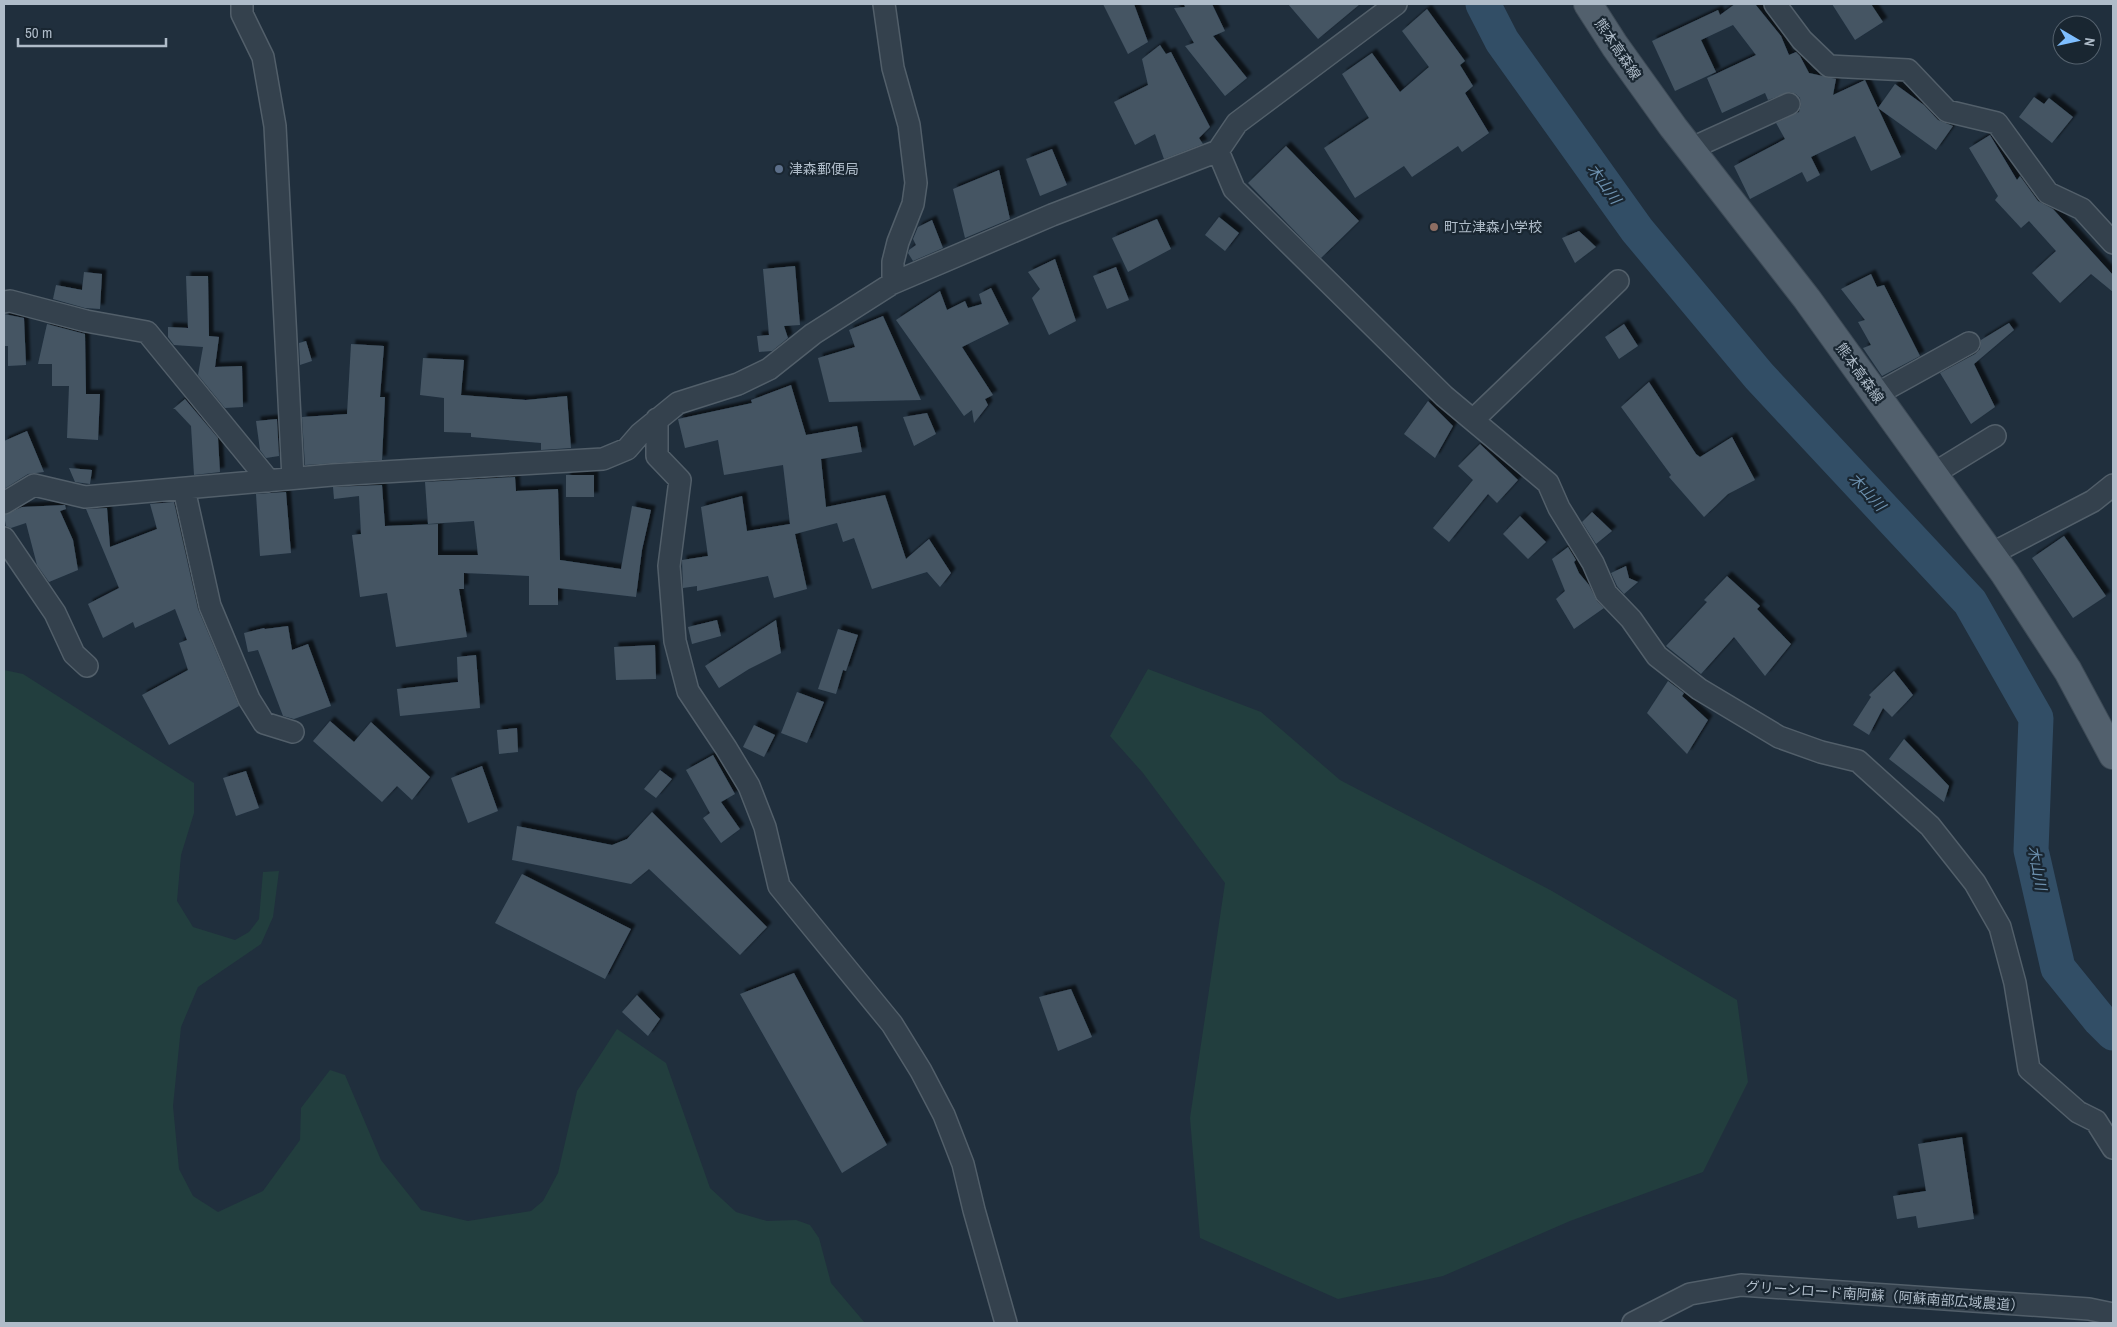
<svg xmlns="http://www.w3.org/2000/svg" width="2117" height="1327" font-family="'Archivo Narrow','Noto Sans JP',sans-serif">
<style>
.green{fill:#223e3e}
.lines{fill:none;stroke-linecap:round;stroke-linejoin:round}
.river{stroke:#324e66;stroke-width:35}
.building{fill:#445564;filter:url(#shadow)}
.minor-casing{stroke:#525f6a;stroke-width:24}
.major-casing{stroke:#3d4a56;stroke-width:30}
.minor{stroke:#34414d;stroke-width:21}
.major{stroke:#52606d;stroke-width:28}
.service-dot{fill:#5c6f8a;stroke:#192631;stroke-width:2}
.education-dot{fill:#8d6e63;stroke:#192631;stroke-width:2}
.labels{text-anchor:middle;stroke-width:4.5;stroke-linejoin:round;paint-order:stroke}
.street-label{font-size:14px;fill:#afbcc9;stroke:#192631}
.poi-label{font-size:14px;fill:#afbcc9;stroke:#192631;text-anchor:start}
.water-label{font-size:15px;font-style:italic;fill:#6d91af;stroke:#192631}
</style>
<defs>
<filter id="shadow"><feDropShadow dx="4.5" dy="-4.5" stdDeviation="1" flood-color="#0009"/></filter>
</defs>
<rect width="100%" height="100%" fill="#202f3d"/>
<path class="green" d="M1148,669l113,43 79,68 212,111 185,109 11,82 -45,90 -133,49 -127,55 -105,23 -138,-61 -10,-120 35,-235 -82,-110 -33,-37z
M4,670l19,4 171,109v30l-13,42 -4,46 16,26 42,13 14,-8 10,-13 4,-47 16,-1 -6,46 -12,27 -63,43 -17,40 -8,79 6,63 14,27 25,16 45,-21 37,-51 1,-32 29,-38 15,5 36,85 40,50 47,11 63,-10 12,-10 15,-28 19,-82 40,-62 49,34 44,125 26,24 31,9 29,-1 14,5 9,13 12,45 34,40h-861z"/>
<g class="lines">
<path class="river" d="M1483,4l19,37 135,189 122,146 211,226 66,116 -5,132 27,118 42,52 13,13"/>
</g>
<path class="building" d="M1103,4h31l14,38 -20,12z
M1184,4h28l13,27 -12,5 34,42 -22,18 -40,-50 9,-3 -20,-35 11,-1z
M1288,4h72l-42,35z
M1735,4h20l26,32 8,19 7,-3 4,4 9,17 27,6 -3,16 32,-15 13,28 17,-24 29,21 14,15 15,6 -17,24 -58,-42 23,49 -30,14 -16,-35 -44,21 9,18 -13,7 -5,-10 -52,27 -16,-33 51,-27 -9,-16 23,-11 2,-7 -1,-7 -4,-4 -6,-2 -22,8 -3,-7 -43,20 -15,-35 49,-23 -23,-30 -32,15 15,32 -41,19 -23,-50 66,-31 2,5z
M1832,4h39l12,18 -28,18z
M1427,9l38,52 -5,4 13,21 -8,7 24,40 -27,19 -4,-6 -46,31 -8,-11 -49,32 -31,-50 45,-30 -27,-44 30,-21 28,39 29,-25 -27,-36z
M1160,45l6,9 5,-2 39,75 -11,11 4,6 -39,15 -9,-25 -20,11 -21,-43 34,-17 -6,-26z
M2034,97l10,7 5,-6 24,19 -21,26 -33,-26z
M1990,135l27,45 3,-4 18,25 15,8 60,66v17l-22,-18 -31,29 -28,-30 24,-22 -27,-30 -8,7 -26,-28 3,-4 -29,-48z
M1286,146l73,75 -38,37 -73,-75z
M1052,149l15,36 -27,11 -14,-37z
M999,170l11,49 -45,19 -12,-49z
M1219,217l20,16 -14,18 -20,-16z
M1157,219l14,30 -43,23 -16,-34z
M932,220l11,28 -30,13 -5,-8 1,-3 7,-5 -3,-6 5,-12z
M1579,231l17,16 -21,16 -13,-25z
M1055,259l21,62 -27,14 -17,-37 8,-9 -12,-17z
M795,266l5,59 -16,1 4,12 -16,13 -13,1 -2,-16 12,-1 -6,-66z
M1116,267l13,33 -22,9 -14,-33z
M84,272l18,2 -2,35 -15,-1 -32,-9 3,-14 26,5z
M1871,274l6,13 7,-2 36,71 -38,20 -19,-28 8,-3 -13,-23 7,-2 -24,-31z
M186,276h22l1,60 10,1 -4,30 27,-1 1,41 -18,1 -27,-33 5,-28 -29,-2 -6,-8v-10l20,1z
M991,288l18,36 -47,23 31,48 -8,4 3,6 -14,18 -2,-13 -8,6 -68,-96 44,-29 7,19 18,-9 3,7 14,-4 -3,-10z
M4,314l20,4 2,47 -18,1v-20h-4z
M883,316l38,84 -92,2 -11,-44 37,-11 -6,-17z
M2009,323l5,7 -40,34 21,43 -24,17 -31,-51 35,-19 5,-5 1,-9z
M47,324l38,10 1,60h14l-2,46 -31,-2 2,-52h-17v-22h-14z
M1624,324l14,22 -19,13 -14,-22z
M306,341l6,20 -12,4 -1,-22z
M351,344l33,2 -4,51h5l-3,63 -77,5 -3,-48 45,-3z
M423,358l41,2 -3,35 65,5 41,-4 4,52 -30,2v-7l-70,-6v-4l-27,-1v-34l-24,-3z
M1649,382l47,72 4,3 32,-20 23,43 -27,14 -24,23 -35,-40 2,-2 -50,-68z
M791,385l15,50 51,-9 5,26 -41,7 5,48 59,-12 21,64 23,-20 22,34 -11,14 -13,-15 -55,17 -18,-51 -11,4 -6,-19 -42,11 12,55 -33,9 -6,-22 -71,15v-5l-14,2 -1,-28 26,-4 -7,-49 41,-11 5,35 43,-7 -7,-59 -59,10 -6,-35 -33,8 -7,-29 74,-16 -1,-3z
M185,399l33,39 2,34 -26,3 -3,-49 -16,-17h-2z
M1428,401l25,25 -18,32 -31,-24z
M927,413l9,21 -22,12 -11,-29z
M277,419l2,37 -13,2 -6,-8 -4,-29z
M27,431l17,41 -16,2 -24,15v-48z
M1480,444l38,36 -21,23 -9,-9 -39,48 -16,-14 40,-48 -15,-14z
M69,468l23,2 -2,14 -15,-2z
M566,475h28v22h-28z
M515,477l1,14 42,-2 2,71 61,9 11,-63 19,4 -9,40 -6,47 -78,-9v17h-29v-29l-65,-3v16h-5l8,48 -71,10 -9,-54 -27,4 -8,-62 9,-1 -2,-38 -25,3 -1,-12 49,-2 3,41 53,-2v31h40l-4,-34 -46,3 -3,-42z
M286,492l5,61 -31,3 -4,-62z
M174,502l24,107 41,97 -70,39 -27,-50 46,-25 -9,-27 8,-3 -12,-31 -40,19 -2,-6 -30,16 -15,-34 31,-16 -33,-79 21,-1 3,39 47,-18 -7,-25z
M65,505l1,4 -6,2 13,29 5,30 -29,12 -12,-17 -11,-42 -15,5 -5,-2 -2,-11 18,-8z
M1592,512l20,19 -16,13 -14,-22z
M1520,516l26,26 -18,17 -25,-25z
M2064,536l42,60 -33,22 -41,-60z
M1568,547l8,13 -2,2 5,11 10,12 8,16 7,7 -30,21 -18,-30 9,-8 -13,-32z
M1626,566l3,12 9,4 -14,12 -7,-8 -6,-13z
M1727,576l33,30 -3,3 34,35 -26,32 -31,-39 -33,37 -35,-28 41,-44 -3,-2z
M717,620l4,16 -29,8 -4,-17z
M776,620l5,33 -32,16 -30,19 -14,-22z
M288,626l4,24 16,-6 23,62 -37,13 -11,-3 -25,-66 -10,2 -4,-19 20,-5 1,1z
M838,629l20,6 -12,36 -3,-1 -7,24 -18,-5z
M655,645l1,34 -40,1 -2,-33z
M476,655l4,53 -80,8 -3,-27 61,-7 -1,-25z
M1894,671l19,24 -21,22 -9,-9 -14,27 -16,-10 18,-28 -2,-2z
M1668,681l16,12 -2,3 26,24 -21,34 -40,-41z
M797,692l27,10 -17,41 -26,-10z
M330,721l24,21 17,-20 59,55 -18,23 -15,-14 -15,16 -69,-61z
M754,725l21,10 -11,22 -21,-10z
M517,728l1,24 -19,2 -2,-24z
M1904,739l45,47 -5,16 -55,-43z
M713,755l22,39 -14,8 19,27 -19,14 -18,-25 7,-5 -24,-43z
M482,766l16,45 -30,12 -17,-45z
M660,770l12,9 -16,19 -12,-9z
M246,771l13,37 -23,8 -13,-38z
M652,812l115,115 -27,28 -91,-86 -18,15 -119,-24 5,-34 95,19 15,-6z
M522,874l109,55 -26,50 -110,-56z
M794,973l93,172 -45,28 -102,-179z
M1071,989l21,48 -34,14 -19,-54z
M637,995l23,24 -12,17 -26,-24z
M1962,1137l12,82 -56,9 -2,-12 -19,3 -4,-23 33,-5 -8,-47z"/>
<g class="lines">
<g class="minor-casing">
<path id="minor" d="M242,4v10l21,43 12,69 18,352
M884,4l9,64 16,57 7,58 -3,21 -15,38 -5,20v21
M1775,4l27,36 27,26 79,4 39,41 50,12 51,70 34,16 31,34
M1690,149l99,-45
M1218,151l16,38 210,207 104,87 11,25 34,55 13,30 25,26 26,37 42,33 80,48 42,15 37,9 72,65 45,57 25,44 15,56 14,86 49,43 18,9 17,27
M4,302l6,-1 76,20 61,11 122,149
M1875,395l94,-52
M657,419v37l23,24 -11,86 6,75 13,50 38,57 23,38 16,41 14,59 113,138 29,47 23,44 19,49 11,46 32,113
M1473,420l145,-139
M1933,474l62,-38
M184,489l26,117 39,93 15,24 29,9
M4,503l30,-18 51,12 247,-22 271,-16 24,-10 13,-15 38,-31 60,-19 31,-15 44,-35 80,-51 159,-68 166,-64 19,-28 159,-119
M4,538l51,75 19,41 13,12
M1991,554l102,-53 20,-16
M1633,1323l57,-29 51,-9 348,24 24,5"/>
</g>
<g class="major-casing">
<path id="major" d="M1588,4l27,42 58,81 134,172 198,275 63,97 45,84"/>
</g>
<use href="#minor" class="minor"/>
<use href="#major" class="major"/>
</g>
<circle class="service-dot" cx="779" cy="169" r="5"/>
<circle class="education-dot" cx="1434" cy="227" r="5"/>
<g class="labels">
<g class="street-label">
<text transform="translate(1618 49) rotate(56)" y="5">熊本高森線</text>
<text transform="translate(1860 373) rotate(54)" y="5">熊本高森線</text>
<text transform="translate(1885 1296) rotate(4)" y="5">グリーンロード南阿蘇（阿蘇南部広域農道）</text>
</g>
<g class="poi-label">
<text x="789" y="174">津森郵便局</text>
<text x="1444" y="232">町立津森小学校</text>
</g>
<g class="water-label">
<text transform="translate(1604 184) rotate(54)" y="5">木山川</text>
<text transform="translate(1867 492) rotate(47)" y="5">木山川</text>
<text transform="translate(2037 868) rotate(80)" y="5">木山川</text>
</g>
</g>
<rect width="2117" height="1327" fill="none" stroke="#afbcc9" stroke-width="10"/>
<g transform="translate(2077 40) rotate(99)"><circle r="24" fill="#192631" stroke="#55626e"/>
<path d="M0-4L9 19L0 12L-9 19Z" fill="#7ebeff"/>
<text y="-8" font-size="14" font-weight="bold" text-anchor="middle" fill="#afbcc9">N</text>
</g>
<path d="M18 38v8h148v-8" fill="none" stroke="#afbcc9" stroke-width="2.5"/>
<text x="25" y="38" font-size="15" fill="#afbcc9" stroke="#192631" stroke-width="4" paint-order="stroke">50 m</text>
</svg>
